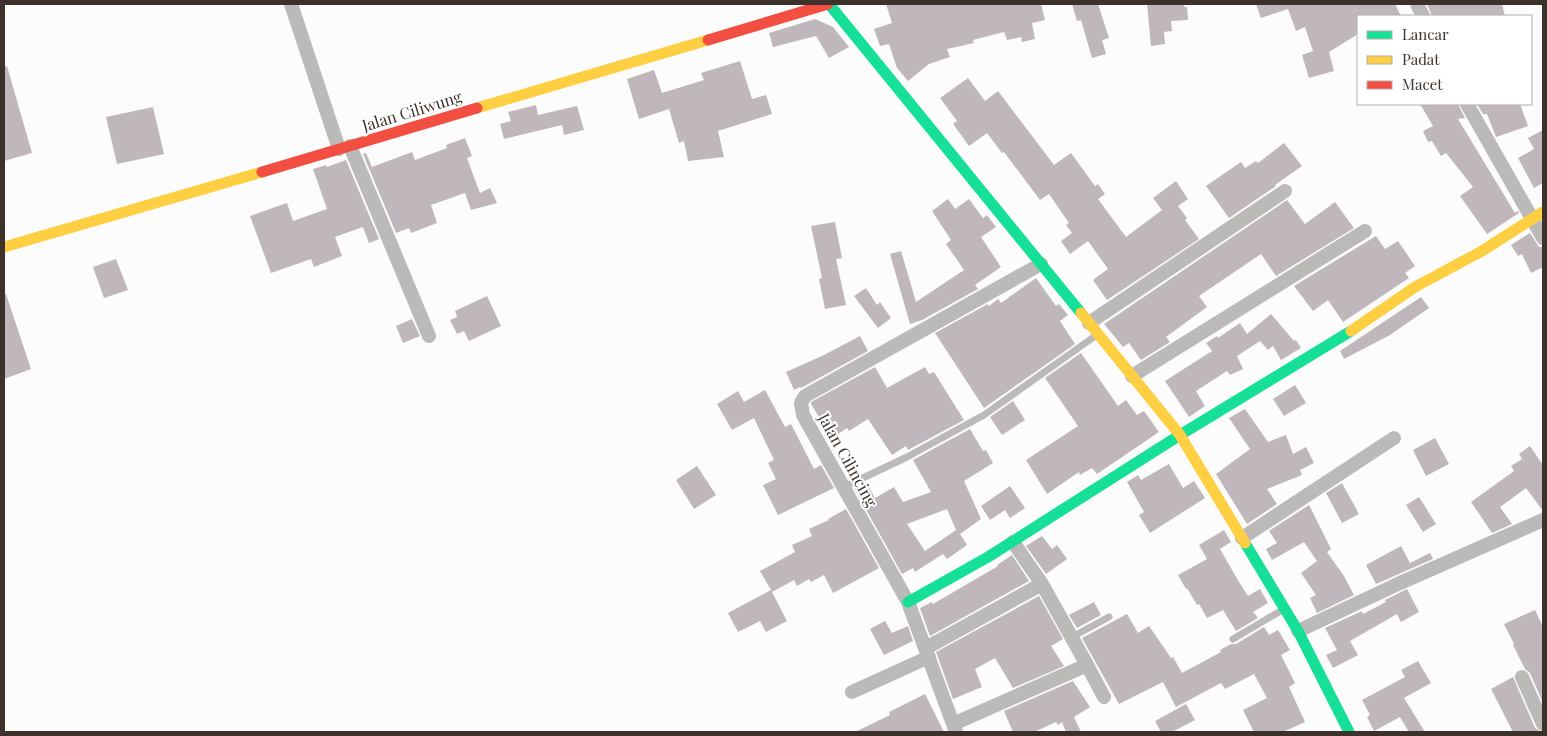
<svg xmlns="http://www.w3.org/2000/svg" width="1547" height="736" font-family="'Playfair Display',serif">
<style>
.building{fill:#bfb7bb;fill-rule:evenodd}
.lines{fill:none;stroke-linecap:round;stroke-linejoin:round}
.lane{stroke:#bcbab9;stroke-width:7}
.street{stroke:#bcbab9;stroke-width:14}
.fast{stroke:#16e098;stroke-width:11}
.slow{stroke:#ffcf43;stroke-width:11}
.jam{stroke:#f24e42;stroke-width:11}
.labels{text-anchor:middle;stroke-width:4;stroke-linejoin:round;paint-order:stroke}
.street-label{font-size:16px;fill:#3c322b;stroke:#fff}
</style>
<rect width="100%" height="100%" fill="#fcfcfc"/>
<path class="building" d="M886,4h155l4,16 -13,3 3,16 -13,3 -1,-5 -14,3 -3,-8 -31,8 1,3 -27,6 3,8 -21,7 -21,17 -11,-13 -8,-24 -9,2 -6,-17 18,-6z
M1072,4h26l11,34 -7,2 4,14 -14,4 -11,-38 -4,1z
M1147,4h37v3h3l1,13 -17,1 1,10 -8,1 1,12 -14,2z
M1256,4h139l6,12h-43v18l-29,18 5,19 -25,7 -7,-23 11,-4 -8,-24 -9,4 -8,-22 -27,9z
M1427,4h75l3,12h-73z
M815,19l18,8 16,20 -20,11 -13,-22 -43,11 -4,-14z
M740,61l12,38 14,-4 6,19 -54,17 6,26 -36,4 -4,-20 -5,2 -10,-34 -30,10 -12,-40 27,-9 8,23 42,-13 -3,-7z
M7,66l25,87 -28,8v-94z
M968,78l17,23 13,-10 56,74 17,-12 24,33 3,-2 7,10 -7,5 28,38 36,-27 -9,-12 23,-17 12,18 -10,7 9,12 -2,2 14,19 -92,61 -14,-20 15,-11 -20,-28 -18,13 -9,-13 11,-8 -6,-8 3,-2 -20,-29 -9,6 -36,-48 -2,1 -15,-20 -18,13 -16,-22 4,-3 -17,-23z
M1420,104h38l7,14 -7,1 57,94 3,-2 1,2 -32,21 -27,-38 13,-9 -27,-34 -5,3 -9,-15 -4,1 -5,-11 10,-5z
M1477,104h43l8,22 -32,11 -9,-23h-4z
M536,105l2,10 39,-9 7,24 -20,5 -2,-10 -58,14 -4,-15 11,-3 -3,-9z
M153,107l11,47 -47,10 -11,-47z
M1543,130v53l-9,5 -16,-30 16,-9 -6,-11z
M465,138l7,18 -5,2 13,35 10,-5 7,15 -26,7 -6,-17 -34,12 6,18 -26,10 -2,-5 -13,5 -33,-79 3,-1 6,14 40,-15 3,8 32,-12 -1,-3z
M1284,143l18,23 -27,19 1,1 -47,32 -23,-32 35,-24 4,6 11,-7 2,2z
M346,160l33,79 -10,4 -6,-16 -28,10 7,19 -28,11 -3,-8 -40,14 -21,-57 37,-13 6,18 34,-12 -14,-40 13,-4 1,2z
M948,199l7,10 14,-10 14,19 4,-3 9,12 -15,10 20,30 -26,18 3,4 -56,31 -12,4 -20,-70 11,-3 15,51 48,-32 -18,-26 5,-4 -19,-29z
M1287,200l18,24 30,-22 19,26 -78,48 -15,-22 -62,42 8,11 -41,30 4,5 -29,18 -12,-17 -6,4 -19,-23z
M835,222l7,36 -6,1 10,46 -21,4 -6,-30 3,-1 -11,-52z
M1530,233l9,14h4v20l-12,6 -9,-19 -4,2 -7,-11z
M1376,236l9,13 13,-8 17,25 -10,7 4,5 -66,44 -15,-22 -15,11 -19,-25z
M116,259l12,31 -24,8 -11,-31z
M1036,278l20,28 3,-2 9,11 -8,6 15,23 -91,64 -49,-75 53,-29 1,2 9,-7 3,4z
M866,288l11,17 3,-3 11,16 -13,10 -24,-32z
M4,294h2l25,75 -27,10z
M487,296l14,30 -32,15 -5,-10 -7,3 -7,-14 7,-3 -2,-6z
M1421,297l8,11 -39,27 -46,24 -4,-8z
M1271,314l23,27 2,-1 5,8 -20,12 -8,-14 -5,4 -8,-9 -23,15 6,13 -13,6 -3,-4 -31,20 9,15 -16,11 -24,-36 47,-30 -6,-8 11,-7 1,2 22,-15 7,11z
M412,319l8,17 -17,7 -7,-17z
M860,336l8,15 -67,37 -1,-1 -6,3 -8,-18 38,-17z
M1081,353l37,53 8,-6 11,15 7,-4 15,21 -62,42 -5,-6 -12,7 -1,-3 -32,22 -21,-34 52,-34 -33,-48z
M875,367l12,21 38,-21 4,7 5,-2 30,48 -56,30 -2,-4 -14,9 -24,-36 -19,12 -2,-3 -15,10 -21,-34v-2z
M1295,385l11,18 -22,13 -11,-17z
M765,390l20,37 6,-3 23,45 7,-4 13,23 -56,27 -15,-30 13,-6 -8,-16 6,-3 -20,-42 -22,12 -15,-26 21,-13 6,11z
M1013,401l12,19 -23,15 -12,-18z
M1245,409l23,33 18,-7 7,19 13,-7 8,16 -14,7 2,5 -35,14 10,15 -30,20 -31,-50 34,-25 -21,-31z
M970,429l13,22 3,-1 7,13 -29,18 17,38 -21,15 7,11 -20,14 -4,-5 -28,18 -2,-4 -11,6 -48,-86 12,-6 9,16 19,-11 9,15 28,-10 -18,-32zM947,509l9,21 -31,21 -18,-27z
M1435,438l14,26 -23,12 -13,-26z
M1530,446l13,19v46l-17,-23 -26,19 12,17 -20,9 -21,-31 43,-31 -3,-5 11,-7 -3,-5z
M1169,464l14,24 11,-7 11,17 -55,35 -11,-18 5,-3 -17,-30 11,-7 3,5z
M697,466l19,29 -22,14 -18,-29z
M1342,483l17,31 -17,9 -16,-30z
M1010,486l15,22 -15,10 -5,-8 -15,10 -9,-14z
M1419,497l17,27 -13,8 -17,-27z
M1309,505l22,44 -4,3 17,24 10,19 -37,18 -7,-15 6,-3 -15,-22 16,-12 -13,-19 -32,18 -6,-11 11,-6 -8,-12z
M846,509l33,59 -46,25 -9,-18 -13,7 -2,-3 -12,7 -3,-6 -22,12 15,29 -21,11 -6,-11 -22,11 -10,-19 43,-23 -11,-19 35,-19 -3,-7 20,-9 -3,-7 20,-9 -1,-1z
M1224,530l7,12 -11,7 19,33 9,14 12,-7 8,14 -15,9 5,6 -22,13 -13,-21 -16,8 -8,-14 -2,1 -10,-17 -1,1 -8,-14 29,-16 -8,-14z
M1042,536l10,13 5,-4 10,14 -21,15 -20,-28z
M1401,546l9,17 20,-10 3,6 -57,25 -10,-19z
M1012,555l17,26 -99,55 -10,-28 12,-6 1,2 65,-38 -1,-1z
M1407,589l12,23 -18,10 -4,-8 -47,27 8,14 -25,13 -7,-13 11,-5 -12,-22 37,-17 1,3 23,-12 -1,-2z
M1039,596l24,43 -12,7 13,20 -51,22 -18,-30 -20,11 7,18 -29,12 -17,-47z
M1094,602l7,13 -24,13 -8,-13z
M1535,610l8,17v76l-13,-30 -5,-4 -12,-24 1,-1 -10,-20z
M1127,614l11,19 11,-7 22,32 2,-1 9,16 39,-21 -1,-2 11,-6h5l28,-17 5,8 9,-5 12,20 -9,5 14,28 -6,4 16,35 -22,10h-29l-11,-22 24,-12 -13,-24 -29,15 -4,-6 -45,24 -13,-25 -44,22 -37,-66z
M885,621l7,12 16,-7 5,15 -29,14 -14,-26z
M1418,661l13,22 -27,15 21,34h-16l-9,-15 -26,14 -7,-14 3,-2 -8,-15 43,-23 -4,-7z
M1513,677l22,51 6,4h-28l-22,-43z
M1073,681l17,26 -16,10 7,15h-15l-4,-10 -4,3 -2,-3 -22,10h-21l-9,-21z
M925,694l19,38h-89l35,-17 -1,-3z
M1186,704l9,16 -23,12h-11l-6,-11z"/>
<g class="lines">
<path class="lane" d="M844,487l63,-30 77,-42 114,-81
M1072,637l37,-20
M1233,639l51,-30"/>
<path class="street" d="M291,4l48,145
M1417,4l6,12
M1467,104l76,134
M350,146l79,190
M1089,323l196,-132
M1132,376l233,-145
M1242,538l152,-100
M1013,542l29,42
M1298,631l102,-48 143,-63
M926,648l116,-64 45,81 -134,59
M1087,665l17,32
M1522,677l21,47
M852,692l77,-35
M956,732l-48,-130 -105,-187 -2,-12 4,-7 236,-132"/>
<path class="fast" d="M829,4l252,309
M1245,543l53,88 51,101
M908,602l80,-45 192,-122 171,-104"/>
<path class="slow" d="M477,108l231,-68
M4,247l258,-75
M1081,313l99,122 65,108
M1351,331l64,-44 67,-36 61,-39"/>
<path class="jam" d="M708,40l120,-36
M262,172l215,-64"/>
</g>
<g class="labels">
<g class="street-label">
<text transform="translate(412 111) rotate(-17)" y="6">Jalan Ciliwung</text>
<text transform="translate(848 460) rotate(61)" y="6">Jalan Cilincing</text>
</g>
</g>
<rect width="1547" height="736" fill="none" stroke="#3c322b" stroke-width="10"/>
<rect x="1357" y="15" width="175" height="90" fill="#ffffff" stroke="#b1adaa"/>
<rect x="1367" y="31" width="25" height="8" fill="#16e098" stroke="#b1adaa"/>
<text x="1402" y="40" font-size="15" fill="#3c322b">Lancar</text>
<rect x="1367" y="56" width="25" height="8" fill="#ffcf43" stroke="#b1adaa"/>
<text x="1402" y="65" font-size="15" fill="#3c322b">Padat</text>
<rect x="1367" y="81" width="25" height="8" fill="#f24e42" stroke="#b1adaa"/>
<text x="1402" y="90" font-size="15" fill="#3c322b">Macet</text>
</svg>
